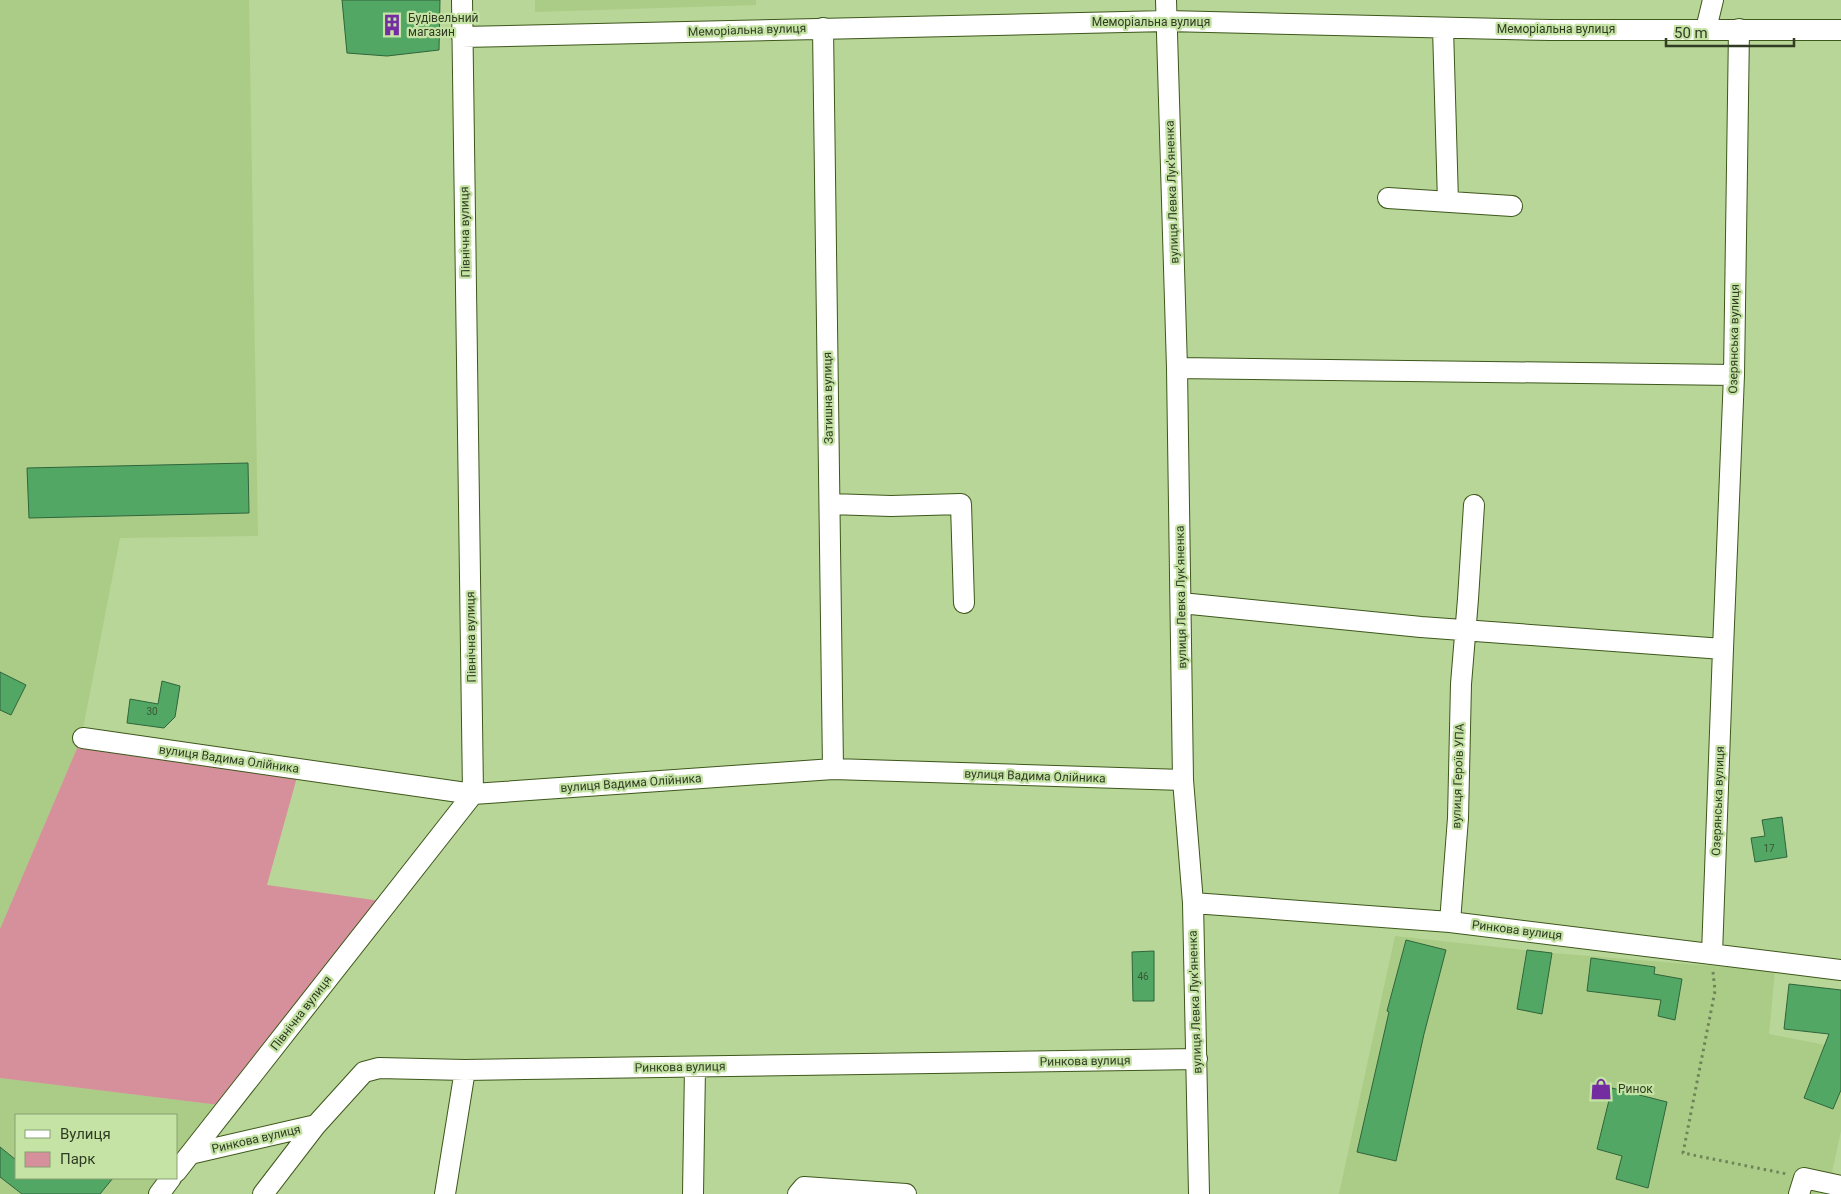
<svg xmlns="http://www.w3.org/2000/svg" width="1841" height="1194" font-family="Roboto,sans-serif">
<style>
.built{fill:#abcc86}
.green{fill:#d5909b}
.building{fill:#53a765;stroke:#2f653b}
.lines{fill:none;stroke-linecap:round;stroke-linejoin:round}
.minor-casing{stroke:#3e571c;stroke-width:22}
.path{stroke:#6f8359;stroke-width:3;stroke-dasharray:2.5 4;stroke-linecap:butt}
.minor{stroke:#fff;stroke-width:20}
.labels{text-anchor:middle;stroke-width:4.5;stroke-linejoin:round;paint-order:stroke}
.number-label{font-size:10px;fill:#395734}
.poi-label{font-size:12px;fill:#303c23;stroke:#c5e3a4;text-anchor:start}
.street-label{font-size:12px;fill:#303c23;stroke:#c5e3a4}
</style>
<rect width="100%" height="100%" fill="#b8d697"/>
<path class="built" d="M0,0h249l9,536 -138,2 -39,201 -81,190z
M535,0h221v5l-221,7z
M1395,936l157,17 223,18 -6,63 72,14v83l-9,41 6,3 -6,19h-493z
M0,1078l227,28 -51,66v-57h-160v63h155l-12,16h-159z"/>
<path class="green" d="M81,739l218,31 -32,115 121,17 -161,204 -227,-28v-149z"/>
<path class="building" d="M342,0h98l-1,50 -52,6 -40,-3z
M248,463l1,50 -220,5 -2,-50z
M0,672l26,13 -15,30 -11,-5z
M162,681l18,5 -5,31 -11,11 -37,-5 3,-24 28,5z
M1782,817l5,40 -32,5 -4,-24 14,-2 -3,-16z
M1406,940l40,10 -22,84 -28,127 -39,-9 32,-140 -2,-1z
M1527,950l25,3 -10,61 -25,-5z
M1154,951v50h-21l-1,-49z
M1591,958l64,9 -1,7 28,5 -7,41 -17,-4 3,-16 -74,-9z
M1789,984l52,6v100l-8,19 -29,-11 25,-64 -45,-5z
M1612,1088l55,14 -19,86 -32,-9 6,-23 -25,-7z
M0,1147l16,13v18h97l-13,16h-78l-22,-17z"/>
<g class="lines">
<g class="minor-casing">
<path id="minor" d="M1166,0l11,368 6,412 10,123 6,291
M823,28l10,741
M1443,28l5,174
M1706,29l7,-29
M462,37l705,-16 383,9h291
M1388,198l124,8
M1177,368l557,7
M830,504l61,2 70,-2 3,99
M1181,603l240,24 302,22 -11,305
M1723,649l11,-274 5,-346
M83,738l390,56 360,-25 350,11
M1193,903l257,19 391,48
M1450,922l8,-104 3,-134 7,-85 6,-94
M190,1154l126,-29 48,-53 15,-4 86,2 732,-11
M176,1172l297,-378 -11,-794
M159,1194l12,-16
M263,1194l53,-69
M445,1194l20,-124
M693,1194l2,-127
M798,1194l6,-7 102,7
M1799,1194l5,-16 37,8"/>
</g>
<path class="path" d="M1713,972l2,19 -32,162 104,21"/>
<use href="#minor" class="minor"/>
</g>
<defs>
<g id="building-bare" transform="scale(1.725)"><path d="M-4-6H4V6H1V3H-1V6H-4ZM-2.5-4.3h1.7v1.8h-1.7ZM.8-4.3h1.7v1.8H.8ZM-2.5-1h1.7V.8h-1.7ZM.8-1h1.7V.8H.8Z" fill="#742da1" stroke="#c5e3a4" stroke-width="2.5" paint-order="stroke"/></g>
<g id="shop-bare" transform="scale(1.725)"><path d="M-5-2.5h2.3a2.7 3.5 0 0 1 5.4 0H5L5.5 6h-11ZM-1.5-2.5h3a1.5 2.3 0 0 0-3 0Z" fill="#742da1" stroke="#c5e3a4" stroke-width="2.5" paint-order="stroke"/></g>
</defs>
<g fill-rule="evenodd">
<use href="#building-bare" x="392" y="25"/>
<use href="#shop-bare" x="1601" y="1089"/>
</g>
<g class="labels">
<g class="number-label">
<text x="152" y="715">30</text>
<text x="1769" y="852">17</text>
<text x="1143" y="980">46</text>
</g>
<g class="poi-label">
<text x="408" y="22">Будівельний<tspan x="408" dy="14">магазин</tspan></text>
<text x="1618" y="1093">Ринок</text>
</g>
<g class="street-label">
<text x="1151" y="26">Меморіальна вулиця</text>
<text x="1556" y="33">Меморіальна вулиця</text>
<text transform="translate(747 30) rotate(-2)" y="4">Меморіальна вулиця</text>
<text transform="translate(1172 192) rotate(-92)" y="4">вулиця Левка Лук'яненка</text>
<text transform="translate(465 232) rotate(-91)" y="4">Північна вулиця</text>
<text transform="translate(1734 339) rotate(-89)" y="4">Озерянська вулиця</text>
<text transform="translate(828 398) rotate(-91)" y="4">Затишна вулиця</text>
<text transform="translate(1181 597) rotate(-91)" y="4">вулиця Левка Лук'яненка</text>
<text transform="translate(471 637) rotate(-91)" y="4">Північна вулиця</text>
<text transform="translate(229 759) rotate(8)" y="4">вулиця Вадима Олійника</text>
<text transform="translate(1035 776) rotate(2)" y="4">вулиця Вадима Олійника</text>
<text transform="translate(1458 776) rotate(-88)" y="4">вулиця Героїв УПА</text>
<text transform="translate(631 783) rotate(-4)" y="4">вулиця Вадима Олійника</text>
<text transform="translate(1718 801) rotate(-88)" y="4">Озерянська вулиця</text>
<text transform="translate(1517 930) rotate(7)" y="4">Ринкова вулиця</text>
<text transform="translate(1195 1002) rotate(-92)" y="4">вулиця Левка Лук'яненка</text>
<text transform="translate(301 1013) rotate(-52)" y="4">Північна вулиця</text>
<text transform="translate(1085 1061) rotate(-1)" y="4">Ринкова вулиця</text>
<text transform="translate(680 1067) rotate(-1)" y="4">Ринкова вулиця</text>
<text transform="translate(256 1139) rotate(-13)" y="4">Ринкова вулиця</text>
</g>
</g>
<rect x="15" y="1114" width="162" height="65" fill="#c5e3a4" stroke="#89a070"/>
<rect x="25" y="1130" width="25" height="8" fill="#ffffff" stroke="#89a070"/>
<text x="60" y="1139" font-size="15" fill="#303c23">Вулиця</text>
<rect x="25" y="1152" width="25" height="15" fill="#d5909b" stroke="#89a070"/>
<text x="60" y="1164" font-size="15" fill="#303c23">Парк</text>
<path d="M1666 38v8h128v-8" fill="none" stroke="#303c23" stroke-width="2.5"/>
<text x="1674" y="38" font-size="15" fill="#303c23" stroke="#c5e3a4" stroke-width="4" paint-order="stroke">50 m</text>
</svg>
